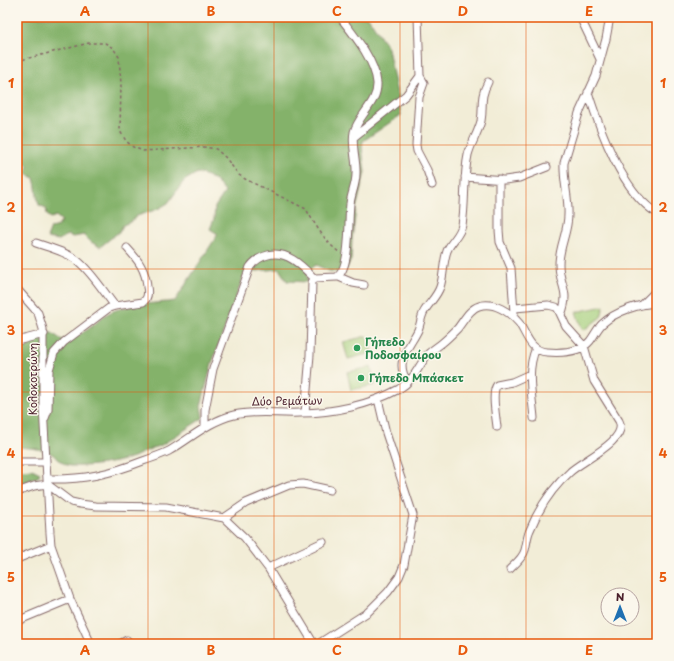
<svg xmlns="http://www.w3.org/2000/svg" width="674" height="661" font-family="'Playpen Sans',sans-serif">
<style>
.green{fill:#a5cf7b;stroke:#787753}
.forest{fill:#84b26b;stroke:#67684b}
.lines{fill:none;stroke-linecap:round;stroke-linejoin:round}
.minor-casing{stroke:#856767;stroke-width:9}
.path{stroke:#856767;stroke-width:1.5;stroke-dasharray:3 3;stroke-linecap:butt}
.minor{stroke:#fff;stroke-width:7}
.grid{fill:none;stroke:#e8590c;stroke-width:1;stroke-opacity:0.55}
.leisure-dot{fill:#2e9e5b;stroke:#fbf7ec;stroke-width:1.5}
.labels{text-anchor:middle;stroke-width:3;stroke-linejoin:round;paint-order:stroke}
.leisure-label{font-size:11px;font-weight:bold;fill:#27864d;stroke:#fbf7ec;text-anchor:start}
.street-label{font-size:11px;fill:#4a1f2b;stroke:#fbf7ec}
.neatline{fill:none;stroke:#e8590c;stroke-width:1.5}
.grid-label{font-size:13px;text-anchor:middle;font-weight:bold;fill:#e8590c}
</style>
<rect width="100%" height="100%" fill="#fbf7ec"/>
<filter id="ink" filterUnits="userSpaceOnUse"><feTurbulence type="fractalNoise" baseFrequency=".025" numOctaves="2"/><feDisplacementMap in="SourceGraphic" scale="8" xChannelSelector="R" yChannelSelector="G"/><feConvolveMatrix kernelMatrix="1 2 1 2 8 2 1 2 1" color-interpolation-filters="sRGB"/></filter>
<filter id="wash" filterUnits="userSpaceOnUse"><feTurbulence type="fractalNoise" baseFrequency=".012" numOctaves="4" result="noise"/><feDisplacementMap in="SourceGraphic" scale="16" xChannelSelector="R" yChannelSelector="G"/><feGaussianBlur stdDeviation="0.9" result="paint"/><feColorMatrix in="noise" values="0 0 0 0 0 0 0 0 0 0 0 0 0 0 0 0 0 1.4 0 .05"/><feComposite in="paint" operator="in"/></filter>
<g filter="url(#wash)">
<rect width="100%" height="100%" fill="#f2edd7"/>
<path class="green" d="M604,306l-3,11 -17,13 -2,-1 -6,-17z
M367,336l5,17 -24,6 -5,-17z
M371,367l4,18 -24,5 -4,-18z"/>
<path class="forest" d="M17,17h351l20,31 13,67 -38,26 -1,6 3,25 -9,37 -4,31 -1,20 -5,9 -9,3 -8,-1 -13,-6 -9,7v10l-20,-1 -8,-12 -34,3 -33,91 -11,43 2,12 -43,28c-10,2 -17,7 -26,11 -17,6 -45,10 -63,9 -9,-1 -14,-10 -21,-13 -9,-5 -23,-5 -33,-6v-102l9,-4 16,-3 5,-5h5l10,7c15,-3 24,-8 35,-18 4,-3 6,-6 10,-8 20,-11 46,-10 68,-13l43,-67 -8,-5 4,-10 1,-12 10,-15c-9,-11 -13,-16 -28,-19l-13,8 -16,22 -10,6 -21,7 -7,6 -7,3 -3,6 -20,16 -9,-5 -7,-7 -11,2 -6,-2 -8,5 -12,-2 4,-10 7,-2 4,-5 -6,-5 -5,2 -4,-3 -1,-7 -7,-3c-3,-9 -2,-18 -5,-27l-8,-5 2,-7 -6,-6 -2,-5h-3z
M32,469l8,4 -2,4 -21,8v-11l5,-4z"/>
</g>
<g filter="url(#ink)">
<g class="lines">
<g class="minor-casing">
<path id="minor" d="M580,17l20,42
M420,76l4,7 -5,14 -3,48 1,6 10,19 5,15
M588,92c12,38 34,100 69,121
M354,137l52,-42 14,-19 -2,-59
M465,177l40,3 14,-2 28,-11
M499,179v51l1,12 11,26 3,45
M36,243c14,5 31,9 43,19 14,12 24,29 36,44
M339,277l14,6 11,2
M17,289l21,24 5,16v78l7,126 1,12 19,54 21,45
M642,305l15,-15
M561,315c10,-25 -2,-29 -2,-51 0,-17 9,-32 9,-49 1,-17 -5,-34 -4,-52l15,-50 17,-37 10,-37 4,-22
M17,341l27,-7
M408,382c-15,-20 2,-35 10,-52 3,-7 3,-15 7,-20 5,-8 12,-14 15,-23 4,-12 3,-25 7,-36 4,-10 13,-15 15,-26 4,-23 1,-47 6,-70 3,-12 10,-22 13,-34 3,-16 -2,-22 7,-39
M305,413l5,-58 2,-73 3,-4 22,-1c14,-9 11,-57 13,-73 1,-10 6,-19 6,-30 1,-13 -5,-29 -2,-42 5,-18 24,-29 23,-49 -2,-23 -23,-48 -37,-66
M45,418l3,-8 1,-40 5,-17 10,-11 45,-34 6,-2 28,-4 3,-3c2,-4 2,-8 1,-12 -1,-17 -9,-27 -20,-39
M534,418c-2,-24 -8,-47 2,-70
M205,427v-17l8,-41 37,-102c5,-7 10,-10 18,-12 19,-5 34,11 46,23
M497,427c-1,-10 -6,-35 0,-42l15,-3 18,-8
M17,462h29
M47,479c36,1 63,-5 96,-18 9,-3 18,-6 26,-10 22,-13 40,-30 65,-36 22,-5 44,-1 66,-2 33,0 70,-8 99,-24 16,-10 18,-21 29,-35 4,-4 9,-7 14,-11 5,-4 10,-9 15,-14 6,-7 12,-20 22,-23 14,-5 31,6 40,17 8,12 11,28 28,29 13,1 33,1 43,-11 4,-5 7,-12 12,-17 14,-13 37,-20 55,-21
M17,492l17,-6 13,-2 24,18 9,2 16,2 70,1 58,11 21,20 23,30 46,76
M224,518l22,-15 43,-18 14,-1 27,6
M17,559l34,-14
M268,568l55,-26
M510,569c5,-5 13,-11 15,-19 2,-7 2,-14 5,-20 9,-22 22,-42 40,-58 11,-11 59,-32 49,-51l-25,-40 -10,-35 -18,-20 -8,-17 -2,-2 -8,-2 -33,3
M17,621l53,-22
M120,644l7,-4
M318,644l50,-32 20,-20 11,-15 5,-12 9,-50 -27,-82 -8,-34"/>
</g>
<path class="path" d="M17,61l72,-18h16l8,5 6,9 2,27 -1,47 6,10 7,6 10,4 61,-4 12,2 9,8 14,18 6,4 61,30c8,14 20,34 33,43"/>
<use href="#minor" class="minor"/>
</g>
</g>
<path class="grid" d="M148,17v627M274,17v627M400,17v627M526,17v627M17,145h640M17,269h640M17,392h640M17,516h640"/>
<g class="leisure-dot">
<circle cx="357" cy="348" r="4"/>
<circle cx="361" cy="378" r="4"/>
</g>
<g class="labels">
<g class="leisure-label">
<text x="365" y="346">Γήπεδο<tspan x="365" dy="13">Ποδοσφαίρου</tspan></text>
<text x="369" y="382">Γήπεδο Μπάσκετ</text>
</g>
<g class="street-label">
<text transform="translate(33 379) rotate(-90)" y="4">Κολοκοτρώνη</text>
<text transform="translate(287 401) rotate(-1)" y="4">Δύο Ρεμάτων</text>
</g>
</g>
<rect width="674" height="661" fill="none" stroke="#fbf7ec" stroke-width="44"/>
<g transform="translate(620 607)"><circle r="19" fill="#fbf7ec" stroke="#b4a19f"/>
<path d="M0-3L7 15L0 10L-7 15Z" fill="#1f6fb2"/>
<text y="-6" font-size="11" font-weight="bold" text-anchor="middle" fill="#4a1f2b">N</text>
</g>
<rect x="22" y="22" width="630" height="617" class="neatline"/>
<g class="grid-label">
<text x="85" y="16">A</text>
<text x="211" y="16">B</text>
<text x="337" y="16">C</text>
<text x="463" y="16">D</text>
<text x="589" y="16">E</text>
<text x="11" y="88">1</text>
<text x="663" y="88">1</text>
<text x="11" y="212">2</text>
<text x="663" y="212">2</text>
<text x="11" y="335">3</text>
<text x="663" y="335">3</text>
<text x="11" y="458">4</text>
<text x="663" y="458">4</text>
<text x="11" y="582">5</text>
<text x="663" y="582">5</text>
<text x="85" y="655">A</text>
<text x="211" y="655">B</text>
<text x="337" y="655">C</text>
<text x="463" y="655">D</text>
<text x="589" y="655">E</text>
</g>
</svg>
